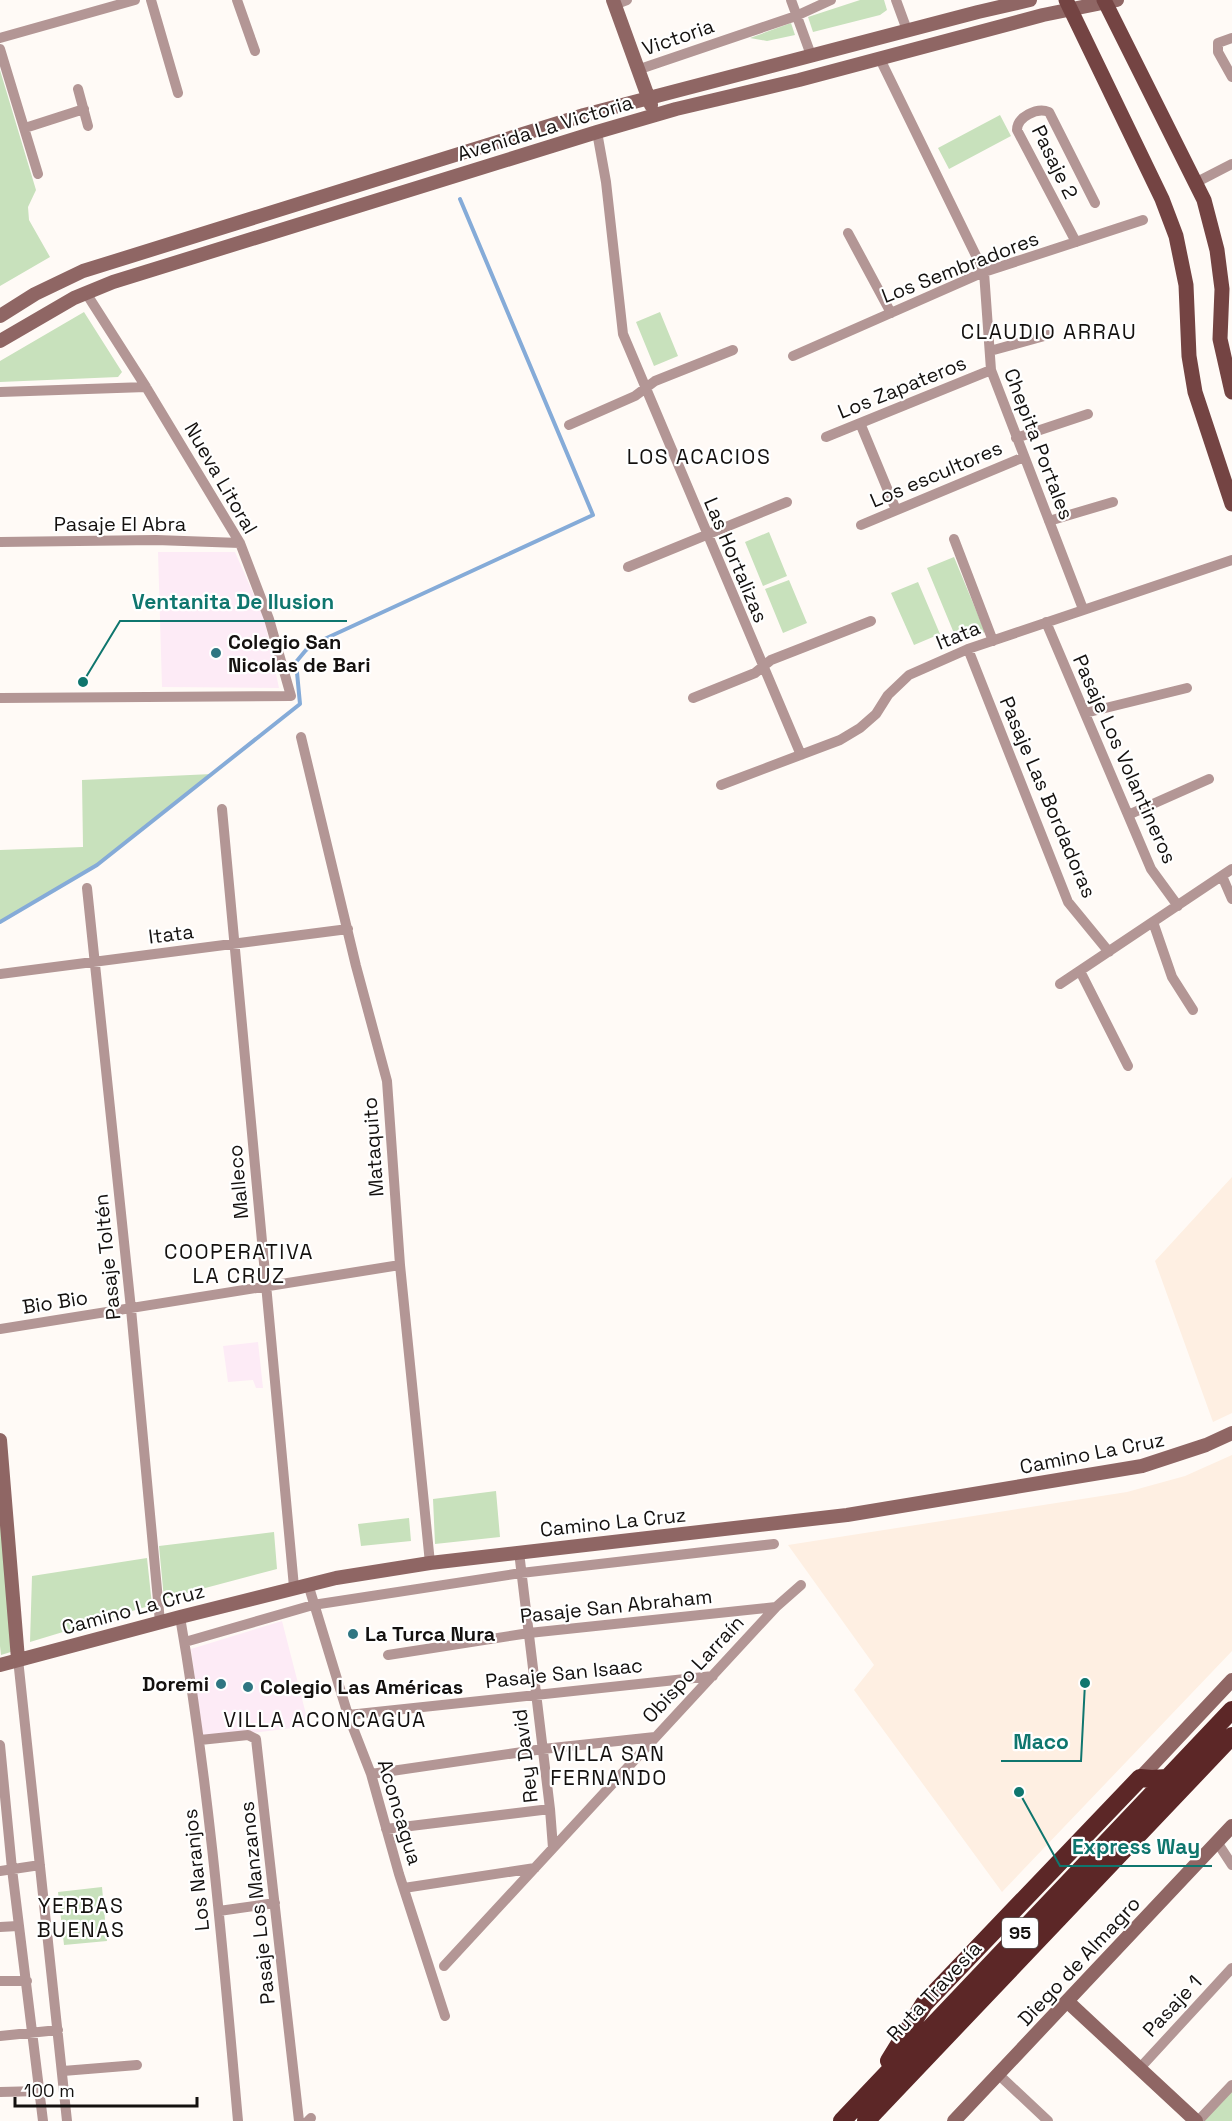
<svg xmlns="http://www.w3.org/2000/svg" width="1232" height="2121" font-family="'Space Grotesk',sans-serif">
<style>
.built{fill:#feefe2}
.education{fill:#fdebf6}
.green{fill:#c8e1bc}
.lines{fill:none;stroke-linecap:round;stroke-linejoin:round}
.stream{stroke:#85abd8;stroke-width:4}
.street{stroke:#b39695;stroke-width:10}
.secondary{stroke:#8f6664;stroke-width:14}
.primary{stroke:#744443;stroke-width:15}
.highway{stroke:#5c2727;stroke-width:18}
.poi-dot{fill:#2f7682;stroke:#fff;stroke-width:2}
.labels{text-anchor:middle;stroke-width:4.5;stroke-linejoin:round;paint-order:stroke}
.shield{fill:#fff;stroke:#5a5857;stroke-width:1.5}
.shield-label{font-size:18px;font-weight:bold;fill:#14110f}
.street-label{font-size:20px;fill:#14110f;stroke:#fff}
.poi-label{font-size:20px;font-weight:bold;fill:#14110f;stroke:#fff;text-anchor:start}
.neighbourhood-label{font-size:21px;letter-spacing:1.5px;fill:#14110f;stroke:#fff}
.leader{fill:none;stroke:#0f766e;stroke-width:2}
.callout-dot{fill:#0f766e;stroke:#fff;stroke-width:2}
.callout-label{font-size:21px;text-anchor:middle;font-weight:bold;fill:#0f766e;stroke:#fff;stroke-width:4.5;stroke-linejoin:round;paint-order:stroke}
</style>
<rect width="100%" height="100%" fill="#fffaf6"/>
<path class="built" d="M1232,1177v236l-19,9 -58,-161z
M1232,1455v196l-230,241 -148,-202 20,-25 -86,-120 339,-53 58,-16z"/>
<path class="education" d="M158,552h77l29,66 15,70 -117,-1z
M258,1342l5,46h-7l-3,-8 -25,2 -5,-36z
M282,1621l27,105 -106,13 -12,-90z"/>
<path class="green" d="M860,0h24l3,10 -7,5 -67,17 -5,-15z
M791,23l4,12 -28,6 -17,-3z
M0,70l36,120 -8,17 1,13 21,37 -50,29z
M1000,115l11,21 -62,33 -11,-21z
M84,312l38,60 -4,5 -118,5v-21z
M660,312l18,44 -24,10 -18,-44z
M769,532l18,44 -24,10 -18,-44z
M954,557l31,75 -27,11 -31,-75z
M789,580l18,43 -24,10 -18,-44z
M918,582l22,52 -26,11 -23,-52z
M212,774l-115,91 -97,57v-72l83,-3 -1,-67z
M0,1484l14,167 -13,4 -1,-9z
M496,1491l4,46 -65,7 -2,-45z
M409,1518l2,23 -50,5 -3,-22z
M274,1532l3,37 -113,30 -5,-53z
M147,1558l5,47 -122,37 2,-66z
M102,1887l5,54 -43,4 -6,-53z
M1232,2089v32h-30z"/>
<g class="lines">
<path class="stream" d="M0,922l97,-57 203,-161 -4,-42 10,-12 12,-8 275,-127 -133,-316"/>
<path class="street" d="M151,0l27,93
M237,0l18,51
M791,0l20,55
M896,0l11,30
M614,5l13,-5
M0,38l135,-38
M1232,38l-14,5v9l14,25
M0,49l38,125
M880,59l104,213 7,98 92,239
M637,70l159,-54 35,-16
M78,89l10,37
M25,128l59,-19
M597,132l9,50 17,152 178,421
M1195,183l37,-19
M848,233l43,80
M1076,242l-59,-112c0,-13 20,-23 32,-18l46,91
M990,351l58,-16
M793,356l191,-84 159,-52
M0,392l146,-5
M860,423l36,87
M569,425l66,-29 20,-15 78,-31
M826,437l165,-67
M1016,438l72,-24
M1049,521l64,-19
M861,525l163,-68
M954,539l39,102
M0,542l156,-2 84,3
M628,567l159,-65
M1046,622l105,247 27,37
M968,649l100,253 41,50
M0,698l291,-2 -22,-77 -29,-76 -94,-156 -60,-94
M693,698l62,-25 16,-13 100,-39
M1085,713l102,-25
M301,737l55,229 31,115 13,184 30,298
M721,785l119,-45 20,-12 16,-14 12,-19 21,-20 59,-26 264,-89
M222,809l72,778
M1128,815l81,-36
M1222,876l10,23
M87,888l44,421 29,313
M1153,922l19,55 21,33
M1080,971l48,95
M0,974l348,-45
M1060,984l172,-115
M0,1329l400,-64
M519,1552l31,257 3,39
M308,1584l40,131 23,59 28,100 46,142
M180,1617c29,166 43,336 58,504
M185,1642l128,-37 208,-32 253,-29
M388,1655l141,-22 247,-26
M18,1659l49,462
M348,1715l365,-39
M200,1740l48,-5 8,4 43,382
M0,1745l12,124 31,252
M371,1774l172,-25 112,-12
M386,1829l164,-20
M1217,1842l15,23
M0,1871l40,-6
M404,1888l131,-20
M219,1911l56,-8
M0,1927l18,-1
M444,1966l332,-359 25,-22
M0,1981h27
M0,2036l58,-6
M1139,2069l93,-101
M63,2071l74,-6
M999,2075l49,46
M0,2092l40,-1
M308,2121l3,-3
M1198,2121l34,-36"/>
<path class="secondary" d="M613,0l38,105
M0,316l35,-22 48,-23 501,-156 394,-103 52,-12
M0,341l74,-43 39,-16 484,-150 79,-23 123,-29 244,-65 74,-15
M0,1440l18,219
M0,1665l180,-48 156,-39 94,-15 417,-48 295,-49 64,-21 26,-12
M1140,1778l92,-98
M1068,2002l128,119
M954,2121l278,-295"/>
<path class="primary" d="M1066,0l96,199 14,37 10,49 3,71 6,36 37,112
M1104,0l100,200 13,50 5,39 -2,50 12,53"/>
<path class="highway" d="M889,2061l35,-57 216,-226 12,1 15,-1
M842,2121l390,-411
M866,2121l366,-385"/>
</g>
<g class="poi-dot">
<circle cx="216" cy="653" r="6"/>
<circle cx="353" cy="1634" r="6"/>
<circle cx="221" cy="1684" r="6"/>
<circle cx="248" cy="1687" r="6"/>
</g>
<g class="labels">
<rect class="shield" x="1002" y="1918" width="36" height="30" rx="4.5"/>
<g class="shield-label">
<text x="1020" y="1939">95</text>
</g>
<g class="street-label">
<text transform="translate(678 37) rotate(-19)" y="7">Victoria</text>
<text transform="translate(545 128) rotate(-17)" y="7">Avenida La Victoria</text>
<text transform="translate(1055 162) rotate(64)" y="7">Pasaje 2</text>
<text transform="translate(960 267) rotate(-21)" y="7">Los Sembradores</text>
<text transform="translate(902 387) rotate(-22)" y="7">Los Zapateros</text>
<text transform="translate(1039 444) rotate(69)" y="7">Chepita Portales</text>
<text transform="translate(936 474) rotate(-23)" y="7">Los escultores</text>
<text transform="translate(221 478) rotate(60)" y="7">Nueva Litoral</text>
<text x="120" y="531">Pasaje El Abra</text>
<text transform="translate(736 560) rotate(67)" y="7">Las Hortalizas</text>
<text transform="translate(958 635) rotate(-22)" y="7">Itata</text>
<text transform="translate(1125 759) rotate(66)" y="7">Pasaje Los Volantineros</text>
<text transform="translate(1048 797) rotate(67)" y="7">Pasaje Las Bordadoras</text>
<text transform="translate(171 934) rotate(-7)" y="7">Itata</text>
<text transform="translate(373 1147) rotate(-94)" y="7">Mataquito</text>
<text transform="translate(238 1182) rotate(-95)" y="7">Malleco</text>
<text transform="translate(107 1257) rotate(-96)" y="7">Pasaje Toltén</text>
<text transform="translate(55 1302) rotate(-9)" y="7">Bio Bio</text>
<text transform="translate(1092 1453) rotate(-11)" y="7">Camino La Cruz</text>
<text transform="translate(613 1522) rotate(-6)" y="7">Camino La Cruz</text>
<text transform="translate(616 1606) rotate(-6)" y="7">Pasaje San Abraham</text>
<text transform="translate(133 1609) rotate(-15)" y="7">Camino La Cruz</text>
<text transform="translate(693 1669) rotate(-47)" y="7">Obispo Larraín</text>
<text transform="translate(564 1673) rotate(-6)" y="7">Pasaje San Isaac</text>
<text transform="translate(525 1756) rotate(-97)" y="7">Rey David</text>
<text transform="translate(400 1812) rotate(73)" y="7">Aconcagua</text>
<text transform="translate(196 1870) rotate(-96)" y="7">Los Naranjos</text>
<text transform="translate(257 1903) rotate(-96)" y="7">Pasaje Los Manzanos</text>
<text transform="translate(1079 1961) rotate(-47)" y="7">Diego de Almagro</text>
<text transform="translate(934 1991) rotate(-47)" y="7">Ruta Travesía</text>
<text transform="translate(1172 2006) rotate(-47)" y="7">Pasaje 1</text>
</g>
<g class="poi-label">
<text x="228" y="649">Colegio San<tspan x="228" dy="23">Nicolas de Bari</tspan></text>
<text x="365" y="1641">La Turca Nura</text>
<text x="209" y="1691" text-anchor="end">Doremi</text>
<text x="260" y="1694">Colegio Las Américas</text>
</g>
<g class="neighbourhood-label">
<text x="1049" y="339">CLAUDIO ARRAU</text>
<text x="699" y="464">LOS ACACIOS</text>
<text x="239" y="1259">COOPERATIVA<tspan x="239" dy="24">LA CRUZ</tspan></text>
<text x="325" y="1727">VILLA ACONCAGUA</text>
<text x="609" y="1761">VILLA SAN<tspan x="609" dy="24">FERNANDO</tspan></text>
<text x="81" y="1913">YERBAS<tspan x="81" dy="24">BUENAS</tspan></text>
</g>
</g>
<path class="leader" d="M83 682L120 621H347M1085 1683L1081 1761H1001M1019 1792L1060 1866H1212"/>
<g class="callout-dot">
<circle cx="83" cy="682" r="6"/>
<circle cx="1085" cy="1683" r="6"/>
<circle cx="1019" cy="1792" r="6"/>
</g>
<g class="callout-label">
<text x="233" y="609">Ventanita De Ilusion</text>
<text x="1041" y="1749">Maco</text>
<text x="1136" y="1854">Express Way</text>
</g>
<path d="M15 2097v9h182v-9" fill="none" stroke="#14110f" stroke-width="3"/>
<text x="24" y="2097" font-size="18" fill="#14110f" stroke="#ffffff" stroke-width="4.5" paint-order="stroke">100 m</text>
</svg>
